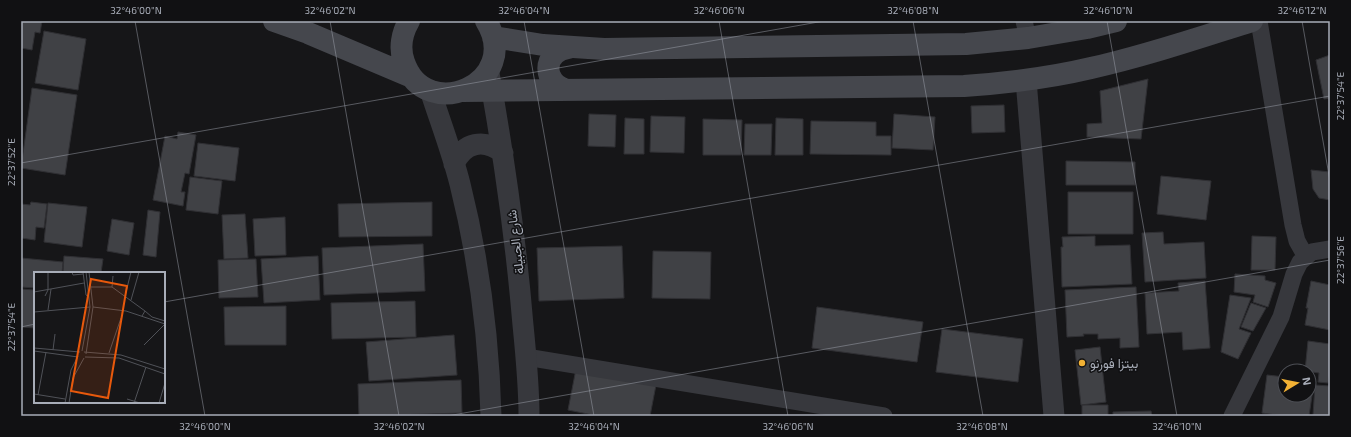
<svg xmlns="http://www.w3.org/2000/svg" width="1351" height="437" font-family="'Exo 2',Vazirmatn,sans-serif">
<style>
.building{fill:#404145;stroke:#303034}
.lines{fill:none;stroke-linecap:round;stroke-linejoin:round}
.minor{stroke:#37383d;stroke-width:17}
.tertiary{stroke:#37383d;stroke-width:21}
.secondary{stroke:#45474d;stroke-width:22}
.ticks{fill:none;stroke:#a8adb8;stroke-width:1;stroke-opacity:0.45}
.poi-dot{fill:#f2b134;stroke:#111113;stroke-width:1.5}
.labels{text-anchor:middle;stroke-width:3;stroke-linejoin:round;paint-order:stroke}
.street-label{font-size:13px;fill:#a8adb8;stroke:#111113}
.poi-label{font-size:13px;fill:#a8adb8;stroke:#111113;text-anchor:start}
.inset-road{fill:none;stroke:#505258;stroke-width:1}
.view{fill:#e8590c;fill-opacity:0.15;stroke:#e8590c;stroke-width:2}
.inset-edge{fill:none;stroke:#a8adb8;stroke-width:2}
.neatline{fill:none;stroke:#a8adb8;stroke-width:1.5}
.ticks-label{font-size:10px;text-anchor:middle;fill:#a8adb8}
</style>
<rect width="100%" height="100%" fill="#161618"/>
<path class="building" d="M21,21h21l-2,12 -5,-1 -3,18 -11,-2z
M44,31l42,8 -8,51 -43,-7z
M1330,55v43l-6,1 -8,-39z
M1148,79l-7,60 -54,-2v-13l15,-1 -2,-32z
M32,88l45,7 -12,80 -44,-7z
M1004,105l1,27 -33,1 -1,-27z
M589,114l27,1 -1,32 -27,-1z
M894,114l41,3 -2,33 -41,-2z
M651,116l34,1 -1,36 -34,-1z
M625,118l19,1v35h-20z
M776,118l27,1v36h-28z
M703,119l39,1 -1,35h-38z
M811,121l65,1v14h15v19l-81,-1z
M745,124h27l-1,31h-27z
M178,132l18,3 -7,39 -4,-1 -4,19h4l-2,14 -30,-6 12,-64 12,3z
M198,143l41,5 -4,33 -41,-5z
M1066,161l69,1v23h-69z
M1311,170l19,2v28l-11,-2 -6,-9z
M1161,176l50,5 -5,39 -49,-6z
M190,177l32,4 -4,33 -32,-4z
M1068,192h65v42h-65z
M31,202l16,2 -3,24 -8,-1 -1,13 -14,-2v-34l9,1z
M432,202v34l-93,1 -1,-33z
M48,203l39,4 -5,40 -38,-5z
M148,210l12,2 -4,45 -13,-2z
M245,214l3,44 -24,1 -2,-44z
M285,217l1,38 -31,1 -2,-37z
M112,219l22,4 -5,32 -22,-4z
M1163,232l1,12 40,-2 2,36 -61,4 -3,-49z
M1095,236v10l35,-1 2,39 -70,3 -1,-40h2l-1,-10z
M1252,236l24,1 -1,33h-24z
M423,244l2,47 -101,4 -2,-47z
M622,246l2,52 -85,3 -2,-53z
M653,251l58,1 -1,47 -58,-1z
M64,256l39,3 -2,14h-38z
M318,256l2,44 -56,3 -3,-44z
M21,258l42,4 -1,11h-27v15l-14,-1z
M256,259l2,38 -39,1 -1,-38z
M1235,274l30,2v4l11,3 -8,24 -15,-5 2,-7 -21,-3z
M1205,281l5,67 -27,2 -1,-18 -35,2 -2,-41 34,-2 -1,-8z
M1311,281l19,4v45l-25,-5 3,-17h-2z
M1136,287l3,60 -19,1v-10l-22,1v-5h-15l1,2 -17,1 -2,-47z
M21,289l14,1v38l-14,-1z
M1230,295l21,3 -12,31 12,4 -13,26 -17,-7z
M415,301l1,36 -84,2 -1,-36z
M1251,303l15,5 -13,23 -12,-4z
M286,306v39h-61l-1,-38z
M817,307l106,15 -6,40 -105,-14z
M942,329l81,10 -5,43 -82,-10z
M454,335l3,40 -88,6 -3,-39z
M1308,341l22,3v29l-2,10 -10,-1 1,-9 -14,-2z
M1100,347l6,55 -25,3 -6,-55z
M576,369l80,16 -6,31h-52l-30,-6z
M1267,375l18,2v18h24v-14l5,1 -5,34 -9,-1v1h-17l-21,-3z
M461,380l1,33 -103,3 -1,-32z
M1315,385l15,1v30l-17,-1z
M1082,405h26v11h-26z
M1151,411l1,5h-39v-4z"/>
<g class="lines">
<path class="minor" d="M1024,21l4,17
M1259,21l34,204 4,16 9,16
M526,357l358,59
M1232,416l49,-99 13,-43 6,-12 12,-10 18,-3"/>
<path class="tertiary" d="M489,73c15,84 27,168 34,252 3,30 6,61 6,91
M1026,80l28,336
M430,90c10,31 22,62 30,94 19,76 29,154 31,232
M454,164c10,-22 30,-26 49,-11"/>
<path class="secondary" d="M274,21l34,12 104,44
M409,21c-7,12 -10,27 -5,41 22,64 120,20 82,-41
M493,37l50,8 61,4 362,-5 62,-6 59,-10 29,-7
M567,90c-25,-7 -25,-37 1,-42
M463,91l501,-5c43,-3 85,-8 127,-18 54,-12 107,-30 161,-47"/>
</g>
<path class="ticks" d="M135,21l70,395M330,21l69,395M524,21l70,395M719,21l69,395M913,21l70,395M1107,21l70,395M1302,21l28,160M21,163l803,-142M164,302l1166,-206M21,327l14,-3M447,416l883,-156"/>
<circle class="poi-dot" cx="1082" cy="363" r="4"/>
<g class="labels">
<g class="street-label">
<text transform="translate(515 242) rotate(-97)" y="5">شارع الجبيلة</text>
</g>
<g class="poi-label">
<text x="1090" y="368">بيتزا فورنو</text>
</g>
</g>
<g transform="translate(34 272)">
<rect width="131" height="131" fill="#161618"/>
<path class="inset-road" d="M38,0l1,3 10,-1M49,0l3,23 3,2M79,4l-1,11 33,24 -3,5M57,15h21M0,20l50,-9M11,24l3,-6v-18M91,24l6,-24M97,28l8,-28M59,35l33,4 39,13M14,38l3,-21M111,39l7,6 13,4M0,40l56,-5M110,73l20,-20M0,76l46,4M19,78l2,-16M0,79l44,6M48,79l8,-44 -4,-35M50,80l37,3 44,14M75,81l12,-35M52,82l7,-47 -4,-35M51,85l34,1 46,16M0,122l31,5M4,123l8,-43M93,127l13,4M31,131l6,-33 7,-14M35,131l4,-25 11,-20M100,131l12,-36M125,131l6,-20"/>
<path class="view" d="M57,7l36,7 -19,112 -37,-7z"/>
<rect width="131" height="131" class="inset-edge"/>
</g>
<rect width="1351" height="437" fill="none" stroke="#111113" stroke-width="44"/>
<g transform="translate(1297 383) rotate(80)"><circle r="19" fill="#111113" stroke="#4d4f55"/>
<path d="M0-3L7 15L0 10L-7 15Z" fill="#f2b134"/>
<text y="-6" font-size="11" font-weight="bold" text-anchor="middle" fill="#a8adb8">N</text>
</g>
<rect x="22" y="22" width="1307" height="393" class="neatline"/>
<g class="ticks-label">
<text x="136" y="14">32°46'00"N</text>
<text x="330" y="14">32°46'02"N</text>
<text x="524" y="14">32°46'04"N</text>
<text x="719" y="14">32°46'06"N</text>
<text x="913" y="14">32°46'08"N</text>
<text x="1108" y="14">32°46'10"N</text>
<text x="1302" y="14">32°46'12"N</text>
<text transform="translate(1340 96) rotate(-90)" y="4">22°37'54"E</text>
<text transform="translate(11 162) rotate(-90)" y="4">22°37'52"E</text>
<text transform="translate(1340 260) rotate(-90)" y="4">22°37'56"E</text>
<text transform="translate(11 327) rotate(-90)" y="4">22°37'54"E</text>
<text x="205" y="430">32°46'00"N</text>
<text x="399" y="430">32°46'02"N</text>
<text x="594" y="430">32°46'04"N</text>
<text x="788" y="430">32°46'06"N</text>
<text x="982" y="430">32°46'08"N</text>
<text x="1177" y="430">32°46'10"N</text>
</g>
</svg>
